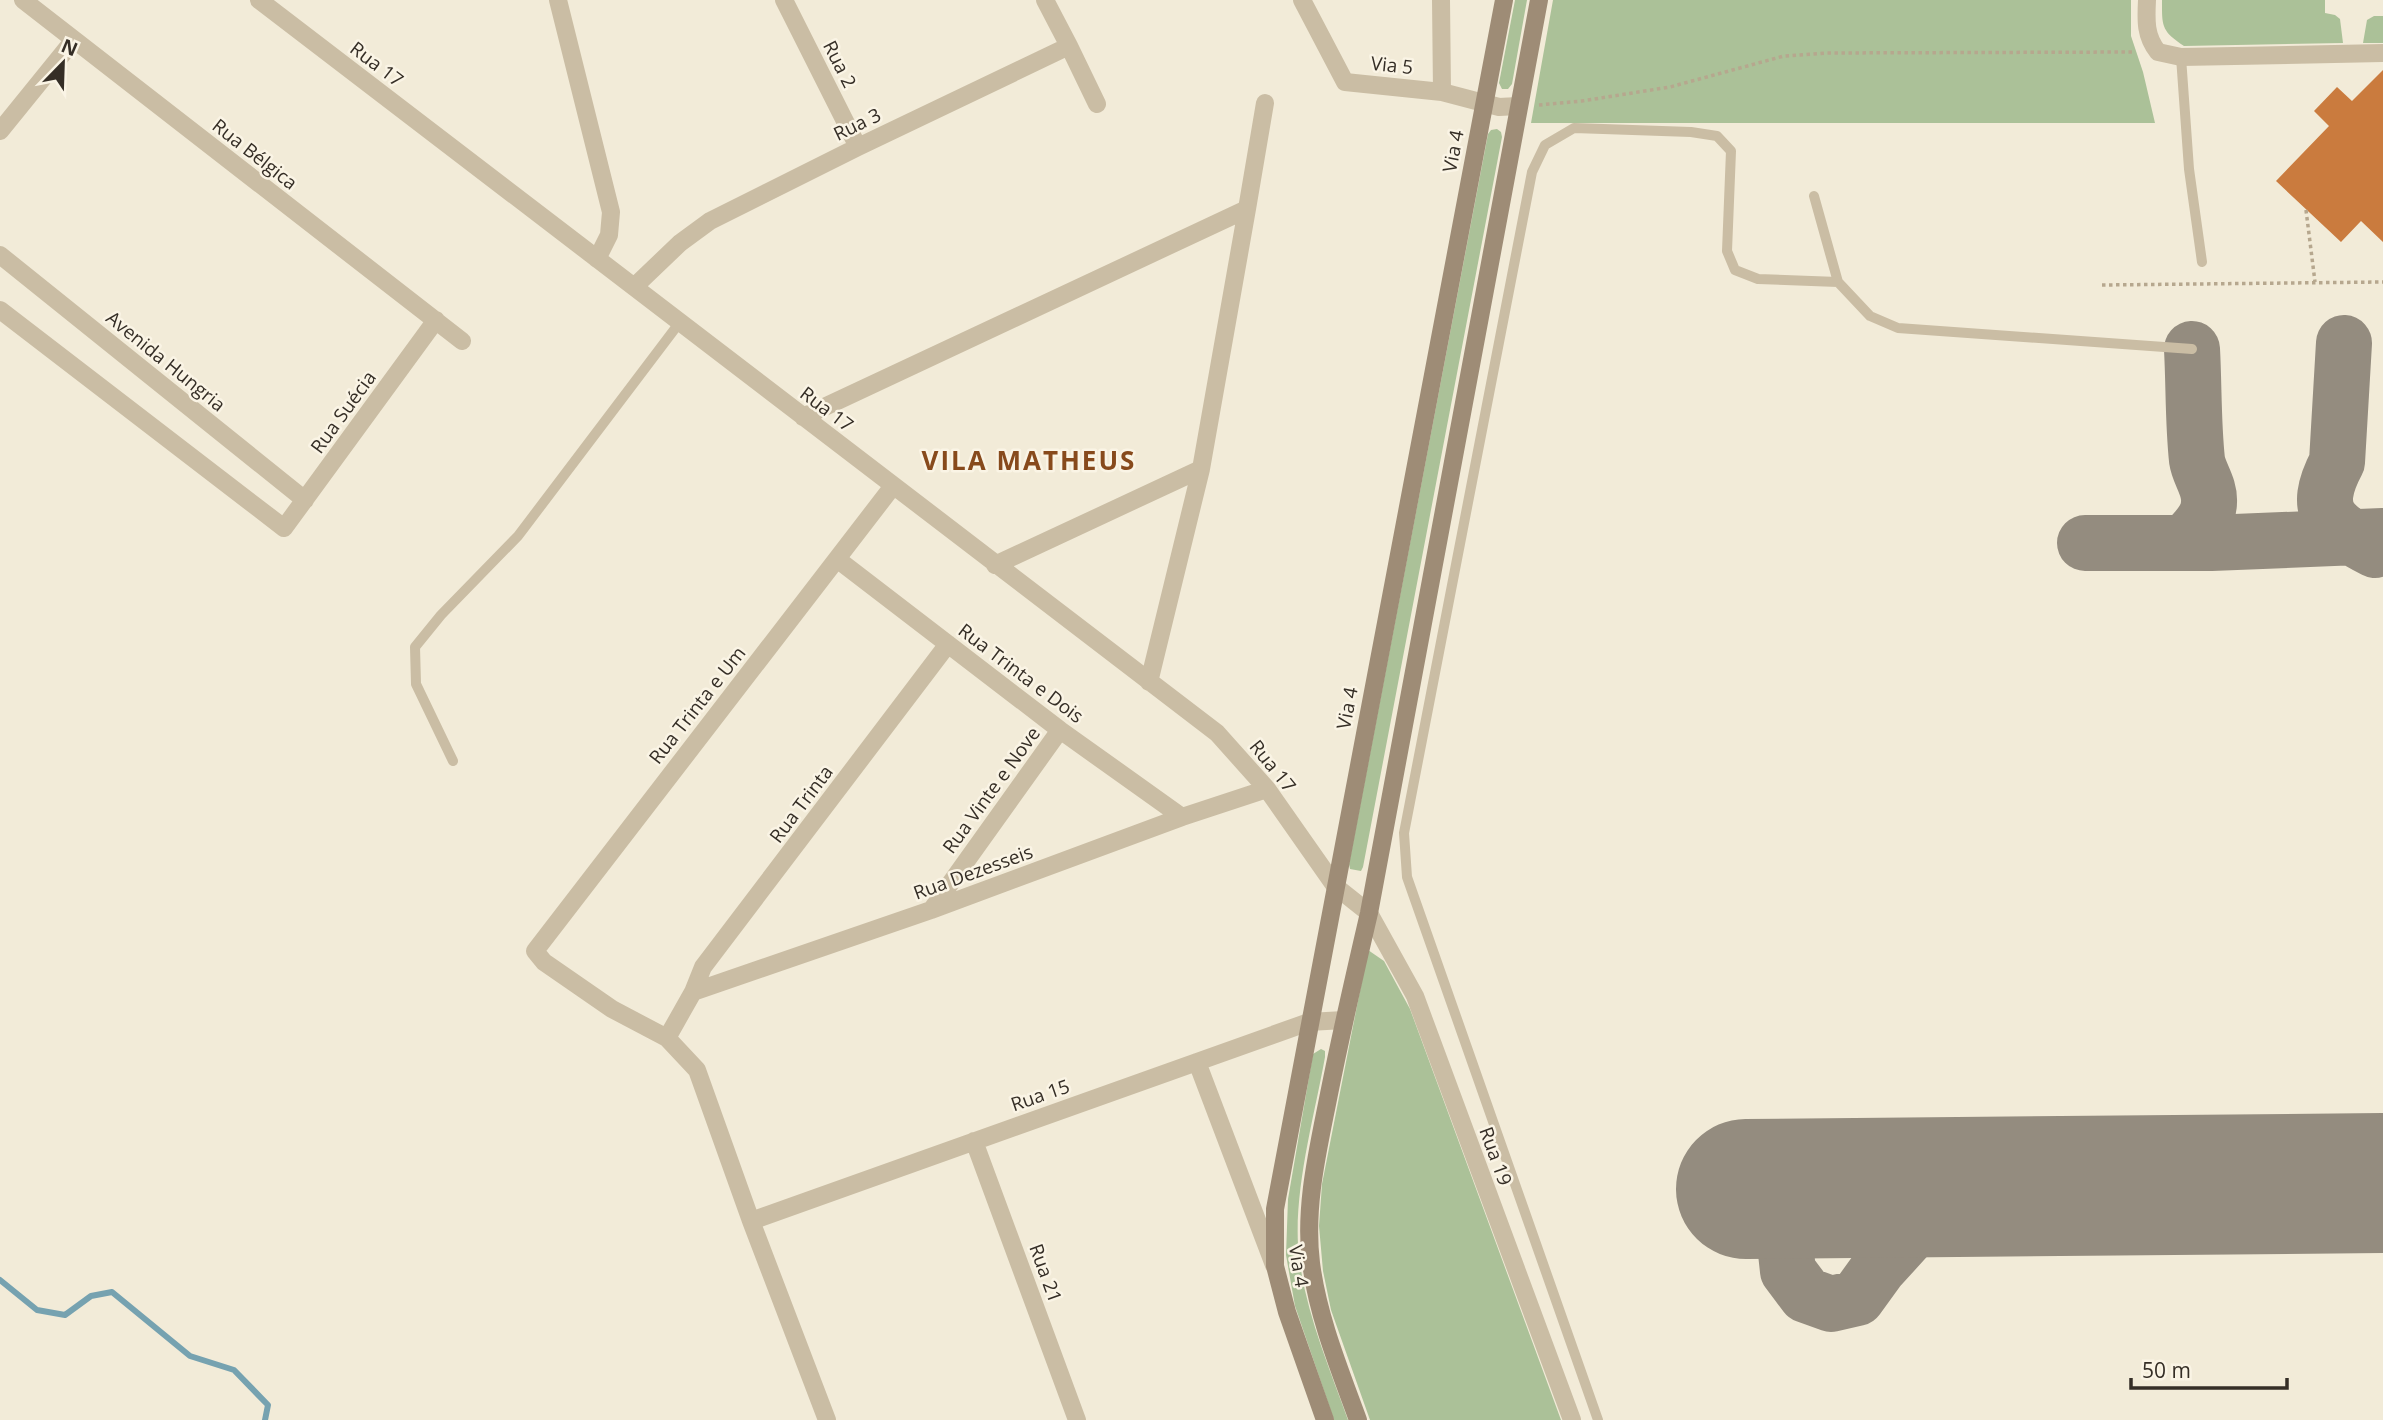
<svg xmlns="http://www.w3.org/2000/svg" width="2383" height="1420" font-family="'Open Sans',sans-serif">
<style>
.green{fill:#abc198}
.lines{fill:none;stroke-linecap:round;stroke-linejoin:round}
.stream{stroke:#76a2b0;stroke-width:6}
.taxiway{stroke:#948c7f;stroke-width:56}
.runway{stroke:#948c7f;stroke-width:140}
.building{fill:#ca7b3e}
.path{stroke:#b6a78e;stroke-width:3.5;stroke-dasharray:3.5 3.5;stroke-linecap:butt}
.lane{stroke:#cabda4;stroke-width:10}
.street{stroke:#cabda4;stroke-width:18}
.secondary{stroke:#9e8c76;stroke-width:18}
.labels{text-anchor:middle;stroke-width:5;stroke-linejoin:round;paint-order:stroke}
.street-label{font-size:19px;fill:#352e26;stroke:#faf4e5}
.district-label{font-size:26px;font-weight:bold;letter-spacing:2px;fill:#874a1c;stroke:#faf4e5}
</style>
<rect width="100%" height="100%" fill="#f2ebd8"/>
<path class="green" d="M1515,0h12l-15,84 -4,5h-6l-3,-6z
M1553,0h578v36l12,36 12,51h-624z
M2162,0h163v13l10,2 5,4 3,24 -159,3c-23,-15 -22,-20 -22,-46z
M2374,16h9v27h-20l4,-23z
M1497,129l4,3 1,5 -139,730 -2,4 -11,-2 -1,-5 139,-730 3,-4z
M1368,950l16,11 26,48 151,411h-191l-39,-110 -8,-39 -4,-45 3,-42z
M1321,1049l4,2v6c-11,62 -33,137 -26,200 7,56 30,110 49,163h-14l-39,-114 -9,-51 2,-56 25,-145z"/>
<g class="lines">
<path class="stream" d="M0,1280l37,30 28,5 26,-19 21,-4 78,64 44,14 34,35 -3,15"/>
<path class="taxiway" d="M2344,343l-7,119c-27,51 -6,65 38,88
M2085,543h126l172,-7
M2184,543c11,-11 25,-24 25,-41 1,-16 -10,-28 -12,-42 -4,-37 -3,-74 -5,-111
M2369,1184l14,-14
M1779,1188l9,83 18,24 25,9 26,-6 21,-29 40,-44 73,-38"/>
<path class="runway" d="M1746,1189l637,-6"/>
</g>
<path class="building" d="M2383,70v172l-22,-21 -20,21 -65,-61 53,-55 -15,-15 23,-24 15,14z"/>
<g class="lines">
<path class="path" d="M1539,105l43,-4 88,-14 114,-31 43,-3 308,-1
M2306,210l9,72
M2102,285l281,-3"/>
<path class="lane" d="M2181,57l8,112 13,93
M1814,196l24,86 32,34 28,12 294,21
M453,761l-37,-77 -1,-37 26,-32 77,-79 162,-214
M1598,1420l-191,-543 -3,-44 128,-661 13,-27 29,-17 117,4 26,4 14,15 -4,100 8,19 23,9 80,3"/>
<path class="street" d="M23,0l439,341
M259,0l958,733 50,56 68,97 34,27 46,83 157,424
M558,0l53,212 -2,23 -12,24
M784,0l74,147
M1302,0l43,82 97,10 57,15 19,-1
M1441,0l1,92
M2147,0c-1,20 -2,36 11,52l23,5 202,-4
M1069,46l28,58
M0,131l73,-90
M1247,209l18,-106
M0,255l305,245
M634,287l46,-44 30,-22 148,-74 211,-101 -24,-46
M0,310l284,218 152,-208
M803,417l444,-208 -46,260 -52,213
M837,559l223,171 122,87
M995,565l206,-96
M932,909l128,-179
M693,992l238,-82 251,-93 85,-28
M667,1038l-55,-29 -68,-47 -9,-11 358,-465
M1197,1062l77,203
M974,1141l103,279
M751,1221l-54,-151 -30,-32 26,-46 10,-25 245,-323
M827,1420l-76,-199 558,-199 35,-2"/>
<path class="secondary" d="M1325,1420l-38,-108 -12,-46v-57l229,-1209
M1358,1420c-19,-52 -40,-103 -47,-157 -7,-57 7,-113 18,-169 12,-60 26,-121 40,-181l170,-913"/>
</g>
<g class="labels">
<g class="street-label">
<text transform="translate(377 64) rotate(37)" y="7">Rua 17</text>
<text transform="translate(840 64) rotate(63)" y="7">Rua 2</text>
<text transform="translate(1392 65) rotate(6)" y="7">Via 5</text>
<text transform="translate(857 124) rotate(-26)" y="7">Rua 3</text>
<text transform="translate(1453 151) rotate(-79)" y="7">Via 4</text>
<text transform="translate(255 154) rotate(38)" y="7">Rua Bélgica</text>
<text transform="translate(166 361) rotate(39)" y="7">Avenida Hungria</text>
<text transform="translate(827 409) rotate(37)" y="7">Rua 17</text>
<text transform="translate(343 412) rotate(-54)" y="7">Rua Suécia</text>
<text transform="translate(1021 673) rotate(37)" y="7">Rua Trinta e Dois</text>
<text transform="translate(697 705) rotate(-52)" y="7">Rua Trinta e Um</text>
<text transform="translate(1347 708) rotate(-79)" y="7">Via 4</text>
<text transform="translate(1273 766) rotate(51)" y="7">Rua 17</text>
<text transform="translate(991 790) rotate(-54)" y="7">Rua Vinte e Nove</text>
<text transform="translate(801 804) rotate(-53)" y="7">Rua Trinta</text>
<text transform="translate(973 872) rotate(-20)" y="7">Rua Dezesseis</text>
<text transform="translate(1040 1095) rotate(-19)" y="7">Rua 15</text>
<text transform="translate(1496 1156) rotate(70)" y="7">Rua 19</text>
<text transform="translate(1299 1266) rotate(81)" y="7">Via 4</text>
<text transform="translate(1046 1273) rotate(70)" y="7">Rua 21</text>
</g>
<g class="district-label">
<text x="1029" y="470">VILA MATHEUS</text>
</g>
</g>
<g transform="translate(63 63) rotate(23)" stroke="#faf4e5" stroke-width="5" paint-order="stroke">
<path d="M0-5L12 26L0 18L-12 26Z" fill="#352e26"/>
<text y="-10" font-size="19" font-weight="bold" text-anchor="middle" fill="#352e26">N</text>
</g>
<path d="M2131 1378v10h156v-10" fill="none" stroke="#352e26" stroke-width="3.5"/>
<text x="2142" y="1378" font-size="21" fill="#352e26" stroke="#faf4e5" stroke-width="5" paint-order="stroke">50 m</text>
</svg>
